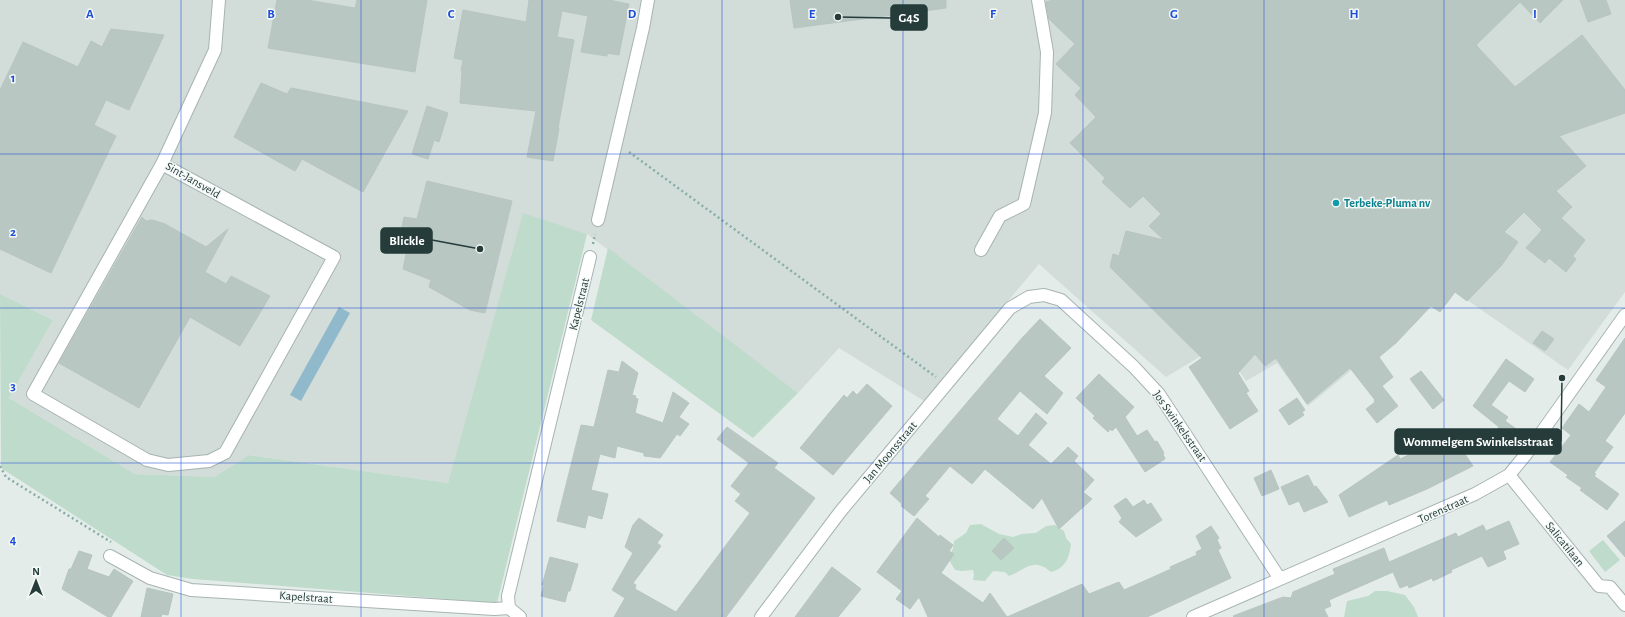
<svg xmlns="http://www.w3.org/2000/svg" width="1625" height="617" font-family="'Alegreya Sans',sans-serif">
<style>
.built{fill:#d2dcd9}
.green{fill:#bfdbcb}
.water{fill:#90b9cc}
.building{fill:#b9c7c3;stroke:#b7c5c2}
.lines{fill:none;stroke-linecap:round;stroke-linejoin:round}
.minor-casing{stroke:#a7b4b2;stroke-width:14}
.path{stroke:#87ada7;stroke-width:2.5;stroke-dasharray:2 3;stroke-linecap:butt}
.minor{stroke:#fff;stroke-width:12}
.grid{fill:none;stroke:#1d4ed8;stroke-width:1;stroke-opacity:0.55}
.culture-dot{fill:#0f9aa8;stroke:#f4f9f7;stroke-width:1.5}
.labels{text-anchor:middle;stroke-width:3;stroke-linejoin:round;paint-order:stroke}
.street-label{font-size:12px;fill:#253c3a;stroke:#f4f9f7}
.culture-label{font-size:12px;font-weight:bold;fill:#0d838f;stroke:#f4f9f7;text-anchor:start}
.grid-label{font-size:13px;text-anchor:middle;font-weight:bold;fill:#1d4ed8;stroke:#f4f9f7;stroke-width:3;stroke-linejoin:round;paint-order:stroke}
.leader{fill:none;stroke:#253c3a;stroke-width:1.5}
.callout-dot{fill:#253c3a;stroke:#f4f9f7;stroke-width:1.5}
.callout{fill:#253c3a;stroke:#253c3a;stroke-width:1.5}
.callout-label{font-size:13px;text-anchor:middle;font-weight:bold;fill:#fff}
</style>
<rect width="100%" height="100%" fill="#e4ecea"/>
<path class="built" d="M0,0h1625v292l-57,78 -124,-86 -50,51 -86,71 -31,-43 -31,18 -25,-37 -55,33 -127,-113 -115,137 -85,-53 -41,45 -211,-159 -64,-20 -75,269 -199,-28 -35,22 -79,-3 -126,-76 44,-78 -53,-26z"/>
<path class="green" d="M523,213l64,21 -90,369 -304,-24 -26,-4 -166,-107 -1,-174 53,26 -44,78 126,76 79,3 35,-22 199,28z
M608,248l190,145 -45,45 -162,-118z
M981,524l18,10 14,3 9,-3 14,-1 10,-7 9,-1 9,6 2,7 5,6c-2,14 -5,24 -20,28 -18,-15 -24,-3 -42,4l-4,-4 -12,-1 -8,10 -12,-1 1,-5 -1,-5 -11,1 -7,-1 -7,-12 5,-9 1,-8 12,-8 4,-8z
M1603,540l17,20 -15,12 -16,-21z
M1375,591h12l18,4 9,12 4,10h-74l3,-16 21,-5z"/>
<path class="water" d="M339,307l11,6 -49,88 -11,-6z"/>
<path class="building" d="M277,0h30l48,8 2,-8h70l-12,72 -147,-24z
M529,0h80l20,4 -10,51 -12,-2v3l-26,-4 7,-36 -26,-5 -5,26 17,3 -16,88h1l-6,33 -26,-4 9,-46 -76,-8 2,-32h-1l2,-11 -9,-2 9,-48 63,12z
M790,0h156v8l-152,20z
M1053,0h510l-23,23 -20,-21 -44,43 39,42 67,-52 43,55v23l-66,23 27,30 -30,25 16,16 -11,11 24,22 -12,16 3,3 -10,13 -17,-14 -4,5 -19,-15 16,-18 -18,-18 -20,20 14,10 -17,24 -34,35 -12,-9 -15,20 -9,-6 -35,37 -17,14 14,20 -11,9 16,20 -21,17 -11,-14 9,-7 -1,-2h1l-25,-32 -43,36 -31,-46 -11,8 -10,-12 -17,19 11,18 -3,2 12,18 -28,18 -41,-62 13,-9 -92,-91 3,-13 6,2 7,-25 38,9 -15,-14 12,-12 -18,-18 -13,12 -28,-26 3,-4 -35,-35 26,-26 -21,-22 6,-7 -25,-24 19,-20 -26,-25 -3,-17z
M1580,0h26l5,14 -23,8z
M111,29l53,6 -35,75 -23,-10 -12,25 22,11 -65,137 -51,-24v-159l23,-48 55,25 13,-26 11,6z
M261,83l26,11 4,-6 117,23 -45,81 -61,-33 -7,12 -61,-34z
M427,106l21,7 -9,29 -5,-2 -6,19 -16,-5z
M427,181l85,20 -27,112 -15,-3 -41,-23 2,-7 -28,-11 5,-25 -9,-2 5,-25 13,2z
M142,217l4,4 6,-1 13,4 41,23 22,-18 -23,43 21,12 5,-8 39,20 -30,50 -50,-29 -51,91 -80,-45z
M1040,319l31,29 -27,28 19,17 -16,21 -27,-23 -23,28 21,17 18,-23 11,10 -19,22 23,19 17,-17 10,9 -4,5 20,19 -11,12 9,7 -33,30 -17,-31 -9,11 -48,-40 -13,15 -22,-18 -25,30 4,3 -15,17 -13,-10 1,-2 -12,-11 132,-155z
M1542,331l12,8 -9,12 -12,-8z
M1625,338v75l-20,28 8,6 -19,26 2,1 -2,2 25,18 -12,16 -27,-20 2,-2 -16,-11 2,-2 -18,-13 21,-27 -9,-7 17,-24 10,8 17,-25 -10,-7z
M1506,359l28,20 -9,13 -16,-11 -18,24 17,12 -3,4 17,12 -9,12 -18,-13 4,-5 -26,-21z
M622,361l16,12 -6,22 4,1 -1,2 3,1 -3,14 28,10 10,-31 16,11 -10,14 10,7 -9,12 -3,-2 -17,24 -16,-2v-3l-27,-7 -2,12 -15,-4 -9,36 17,4 -6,25 -14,-4 -3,13 -28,-7 24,-96 13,2 14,-57 11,2z
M1421,371l23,29 -11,9 -23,-30z
M1099,374l35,33 -9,10 12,19 10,-6 8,12 2,-1 7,12 -1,1 2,5 -20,13 -29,-45 -4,4 -2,-2 -2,3 -15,-14 2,-2 -19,-18z
M867,384l25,22 -59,69 -33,-27 44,-53 3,3 6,-7 4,4z
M1297,398l8,12 -3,2 2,3 -15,10 -10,-15z
M727,427l51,36 -4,5 41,30 -89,119h-112l11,-19 -13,-8 21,-37 -8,-6 8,-22 6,-7 24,17 -6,8 4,3 -28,37 3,2 -1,4 41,23 74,-99 -15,-12 6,-7 -10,-8 18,-23 -32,-24z
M1452,435l21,31 -46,23 -38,16 -2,-5 -38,17 -10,-22 59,-40 2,4z
M1271,470l8,19 -17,7 -8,-18z
M1308,475l6,12 2,-1 12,16 -24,10 -5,-11 -10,4 -8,-18z
M1126,498l7,9 11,-7 3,5 4,-2 11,17 -26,17 -17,-15 3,-4 -8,-12z
M917,518l22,19 1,-2 13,10 -4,6 5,3 -13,19 42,30 7,-10 17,24h-79l-9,-20 -9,12 -14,-10 6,-8 -25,-19z
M1509,521l10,23 -16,7 3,8 -18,8 -6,-11 -31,14 1,2 -19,9 -1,-3 -23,10 -1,-3 -8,3 -7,-16 -64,28 2,6 -7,3 4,8h-94l-1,-1 50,-19 8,1 2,-6 42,-18 -2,-5 51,-21 5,14 67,-29 2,4 25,-12 3,6z
M1625,521v36l-18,-21z
M1211,526l8,12 -2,2 4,8 -3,2 13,28 -84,39h-140l75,-33 7,10 30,-12 5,8 47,-21 -1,-2 27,-12 -1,-3 6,-3 -6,-13z
M1004,538l10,10 -13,12 -9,-9z
M79,551l13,4 -5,14 22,8 5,-8 19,12 -22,36h-3l-46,-28 7,-20h2z
M550,557l28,7 -8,27h-2l-3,11 -24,-6 3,-11h-2z
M832,567l29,22 -23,28h-43z
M147,588l26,6 -5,21 -6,-1 -1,3h-20z"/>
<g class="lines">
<g class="minor-casing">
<path id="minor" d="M162,164l-129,230 114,66 21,5 41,-4 16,-8 109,-196 -172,-93 53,-114 4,-50
M598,220l45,-192 5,-28
M981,250l19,-34 24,-12 21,-91 2,-61 -9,-52
M1509,475l90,111 11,1 15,18
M110,556l40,22 41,12 303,19 15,-1 11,9
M509,608l-1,-12 82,-339
M761,617l79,-105 170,-204 19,-11 15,-2 17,5 73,67 25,27 121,185
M1193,617l282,-123 34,-19 18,-22 98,-138"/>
</g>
<path class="path" d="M629,152l307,225
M593,244l2,-10
M0,466l6,11 105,65"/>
<use href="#minor" class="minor"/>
</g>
<path class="grid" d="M181,0v617M361,0v617M542,0v617M722,0v617M903,0v617M1083,0v617M1264,0v617M1444,0v617M0,154h1625M0,308h1625M0,463h1625"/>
<circle class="culture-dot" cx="1336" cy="203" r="4"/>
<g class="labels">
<g class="street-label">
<text transform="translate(193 180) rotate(30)" y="4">Sint-Jansveld</text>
<text transform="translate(579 304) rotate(-76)" y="4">Kapelstraat</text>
<text transform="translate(1180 426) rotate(55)" y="4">Jos Swinkelsstraat</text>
<text transform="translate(890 452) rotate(-50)" y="4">Jan Moonsstraat</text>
<text transform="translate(1443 509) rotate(-24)" y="4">Torenstraat</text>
<text transform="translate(1565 544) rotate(51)" y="4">Salicatilaan</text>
<text transform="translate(306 597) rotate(4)" y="4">Kapelstraat</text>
</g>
<g class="culture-label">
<text x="1344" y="207">Terbeke-Pluma nv</text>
</g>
</g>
<g class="grid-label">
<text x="90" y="18">A</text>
<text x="271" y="18">B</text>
<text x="451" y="18">C</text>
<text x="632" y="18">D</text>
<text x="812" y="18">E</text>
<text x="993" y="18">F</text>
<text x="1174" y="18">G</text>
<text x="1354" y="18">H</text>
<text x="1535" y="18">I</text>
<text x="13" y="82">1</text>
<text x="13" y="236">2</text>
<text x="13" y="390">3</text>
<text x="13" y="544">4</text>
</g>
<path class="leader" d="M838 17L891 18M480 249L432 240M1562 378L1561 441"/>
<g class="callout-dot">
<circle cx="838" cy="17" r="4"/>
<circle cx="480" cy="249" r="4"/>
<circle cx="1562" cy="378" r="4"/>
</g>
<g class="callout">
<rect x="891" y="5" width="36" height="25" rx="4"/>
<rect x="381" y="228" width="51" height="25" rx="4"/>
<rect x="1395" y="429" width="166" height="25" rx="4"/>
</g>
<g class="callout-label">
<text x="909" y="22">G4S</text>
<text x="407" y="245">Blickle</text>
<text x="1478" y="446">Wommelgem Swinkelsstraat</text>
</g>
<g transform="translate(36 581)" stroke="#f4f9f7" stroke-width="3" paint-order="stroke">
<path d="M0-3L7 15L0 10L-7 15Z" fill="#253c3a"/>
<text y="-6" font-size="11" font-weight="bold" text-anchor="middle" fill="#253c3a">N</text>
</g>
</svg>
